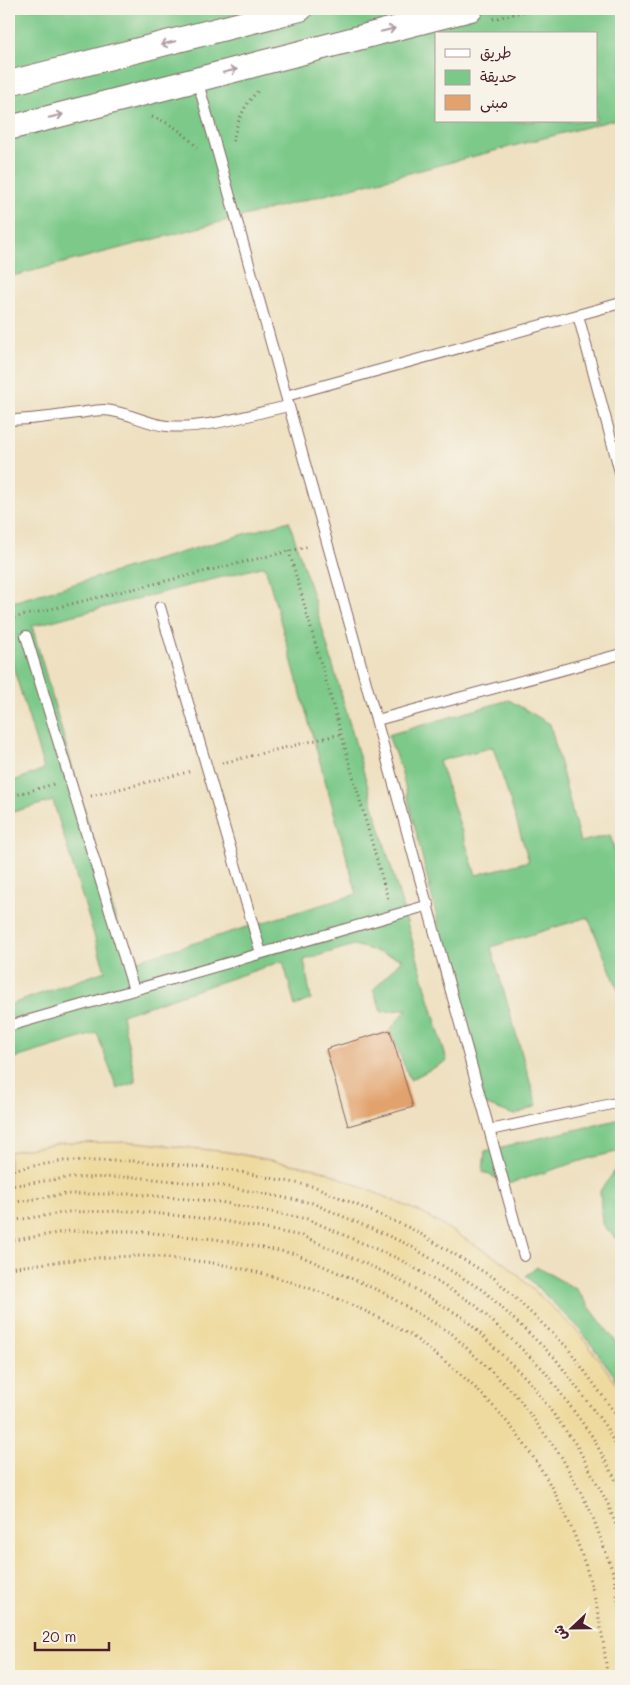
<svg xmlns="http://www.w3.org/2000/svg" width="630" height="1685" font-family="Mali,'Playpen Sans Arabic',sans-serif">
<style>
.green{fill:#7bc989;stroke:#62745a;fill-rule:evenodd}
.sand{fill:#eeda9e;stroke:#9c7c64}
.building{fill:#e1a26d}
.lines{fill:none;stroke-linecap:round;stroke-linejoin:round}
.service-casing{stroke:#83635f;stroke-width:12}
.tertiary-casing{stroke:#83635f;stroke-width:26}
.path{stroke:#83635f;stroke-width:3;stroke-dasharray:1 4;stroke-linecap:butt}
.service{stroke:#fff;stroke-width:10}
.tertiary{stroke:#fff;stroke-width:24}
.oneway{stroke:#ae9aa0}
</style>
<rect width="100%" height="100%" fill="#f7f3e8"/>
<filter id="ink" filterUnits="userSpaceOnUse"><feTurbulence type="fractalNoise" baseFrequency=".02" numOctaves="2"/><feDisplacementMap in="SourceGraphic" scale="10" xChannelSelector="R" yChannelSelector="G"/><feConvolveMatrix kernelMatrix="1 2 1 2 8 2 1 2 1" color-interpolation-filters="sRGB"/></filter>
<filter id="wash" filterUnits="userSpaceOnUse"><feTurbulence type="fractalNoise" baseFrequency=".0096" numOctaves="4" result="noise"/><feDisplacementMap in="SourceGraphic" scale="20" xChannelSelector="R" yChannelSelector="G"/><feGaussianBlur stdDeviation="1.12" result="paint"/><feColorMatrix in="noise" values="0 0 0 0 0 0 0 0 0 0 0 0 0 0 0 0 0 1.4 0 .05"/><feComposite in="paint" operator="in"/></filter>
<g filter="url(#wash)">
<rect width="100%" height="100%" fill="#eee0c0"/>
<path class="green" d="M9,9h612v109l-612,159zM436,34h160v87h-160z
M289,521l23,72 135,468 -37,19 -20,-50 17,-21 -25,3 -9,-22 29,-31 -48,-14 -50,15 7,39 -16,7 -12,-45 -161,54 14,67 -19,7 -20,-56 -88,27v-55l96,-34 -52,-170 -44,12v-30l35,-14 -35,-116v-50zM265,566l92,328 -229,69 -96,-337z
M509,700l41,24 30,118 30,-7 11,35v126l-33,-79 -97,30 46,159 -23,9 -32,-12 -81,-333 -13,-35zM493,747l36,114 -53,14 -37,-114z
M621,1119v32l-31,7 -82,26 -25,-12 2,-21z
M621,1167v77l-19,-20 -2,-33 17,-23z
M537,1267l39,22 45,60v36l-41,-56 -54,-53z"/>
<path class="sand" d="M136,1142l92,10 94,18 100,43 83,50 76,72 40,55v286h-612v-524l54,-9z"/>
<g id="blocks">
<path class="building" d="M390,1030l23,77 -65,19 -22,-77z"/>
</g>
</g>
<g filter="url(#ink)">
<use href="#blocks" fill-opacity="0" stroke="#83635f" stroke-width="1"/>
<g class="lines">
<g class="service-casing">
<path id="service" d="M197,79c110,392 221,784 327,1177
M578,315l43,161
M286,396l335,-93
M9,420c23,0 46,-4 69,-7 8,-1 18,-3 26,-3 23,1 41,14 63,16 38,4 84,-12 121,-20
M160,607l101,346
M26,636l108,354
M377,720l244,-66
M9,1026l420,-121
M490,1130l131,-28"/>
</g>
<g class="tertiary-casing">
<path id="tertiary" d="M9,83l291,-74
M9,128l462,-119"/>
</g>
<path class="path" d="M493,19l41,-10
M152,117c18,5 34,17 45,31
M233,141c4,-19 11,-37 26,-51
M289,551l99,348
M9,619l301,-73
M222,763l119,-29
M91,796l101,-25
M9,797l45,-13
M9,1170l55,-9h71l90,8 91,18 98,43 80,48 73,69 54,74
M9,1186l57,-8 68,-1 89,9 89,17 95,41 77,47 71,67 51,69 15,28
M9,1203l58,-9h67l86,8 87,17 92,40 75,45 69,65 49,67 29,54
M9,1221l60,-9 64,-1 85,9 84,16 89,39 73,43 65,63 48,65 31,58 13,35
M9,1241l61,-10h62l83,8 81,15 86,38 70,42 63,60 46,62 30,56 23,63 7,43
M9,1268c45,-6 90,-12 136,-12 14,0 28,3 41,4 11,1 22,2 33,4 65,12 129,35 186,68 11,6 20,15 30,22 104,77 162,194 172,322"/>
<use href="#service" class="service"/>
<use href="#tertiary" class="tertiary"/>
</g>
<defs><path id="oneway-shaft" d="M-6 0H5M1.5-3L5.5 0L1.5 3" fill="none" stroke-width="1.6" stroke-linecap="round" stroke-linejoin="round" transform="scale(1.25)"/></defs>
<g class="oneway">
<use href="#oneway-shaft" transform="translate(388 30) rotate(-14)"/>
<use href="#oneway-shaft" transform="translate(168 43) rotate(166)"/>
<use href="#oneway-shaft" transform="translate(230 71) rotate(-14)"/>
<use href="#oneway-shaft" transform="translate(56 116) rotate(-14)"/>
</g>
</g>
<rect width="630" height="1685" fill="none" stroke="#f7f3e8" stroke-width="30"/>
<rect x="435" y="32" width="162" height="90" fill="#f7f3e8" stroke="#b29e9c"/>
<rect x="445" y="49" width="25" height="8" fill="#ffffff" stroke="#b29e9c"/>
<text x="480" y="58" font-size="15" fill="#4a1f2b">طريق</text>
<rect x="445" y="70" width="25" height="15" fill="#7bc989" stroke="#b29e9c"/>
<text x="480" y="82" font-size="15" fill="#4a1f2b">حديقة</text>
<rect x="445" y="95" width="25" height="15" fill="#e1a26d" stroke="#b29e9c"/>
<text x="480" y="108" font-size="15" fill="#4a1f2b">مبنى</text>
<g transform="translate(572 1628) rotate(248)" stroke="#f7f3e8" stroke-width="4" paint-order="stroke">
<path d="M0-4L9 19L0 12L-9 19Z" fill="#4a1f2b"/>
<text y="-8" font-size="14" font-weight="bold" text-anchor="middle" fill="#4a1f2b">ش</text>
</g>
<path d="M35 1642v8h74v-8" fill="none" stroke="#4a1f2b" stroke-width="2.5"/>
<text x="42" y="1642" font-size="15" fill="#4a1f2b" stroke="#f7f3e8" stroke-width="4" paint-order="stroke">20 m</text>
</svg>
